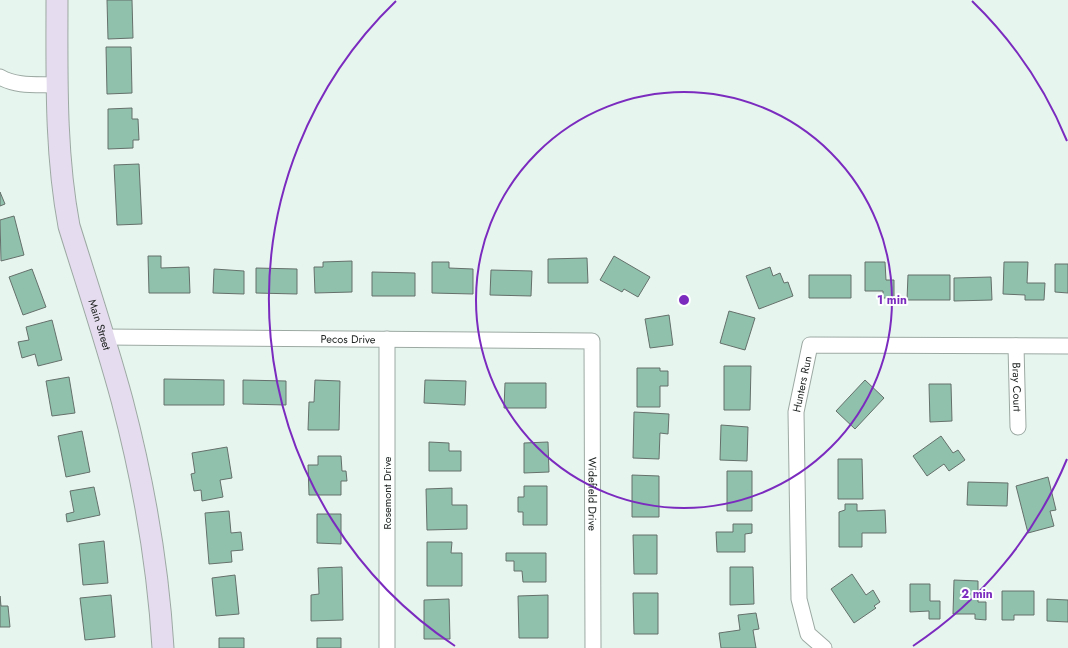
<svg xmlns="http://www.w3.org/2000/svg" width="1068" height="648" font-family="Jost,sans-serif">
<style>
.building{fill:#8fc1ad;stroke:#65706b}
.lines{fill:none;stroke-linecap:round;stroke-linejoin:round}
.street-casing{stroke:#9ca9a3;stroke-width:17}
.secondary-casing{stroke:#9ca9a3;stroke-width:23}
.street{stroke:#fff;stroke-width:15}
.secondary{stroke:#e6dcef;stroke-width:21}
.ring{fill:none;stroke:#7b2cbf;stroke-width:2}
.labels{text-anchor:middle;stroke-width:4;stroke-linejoin:round;paint-order:stroke}
.street-label{font-size:11px;fill:#202523;stroke:#fcfffe}
.centre{fill:#7b2cbf;stroke:#fcfffe;stroke-width:2}
.ring-label{font-size:12px;text-anchor:middle;font-weight:bold;fill:#7b2cbf;stroke:#fcfffe;stroke-width:4;stroke-linejoin:round;paint-order:stroke}
</style>
<rect width="100%" height="100%" fill="#e7f5ef"/>
<path class="building" d="M107,0h25l1,38 -25,1z
M106,47h25l1,46 -25,1z
M132,108v11h6l1,21h-6v8l-25,1v-40z
M139,164l3,60 -25,1 -3,-60z
M0,192l5,12 -5,2z
M14,216l10,39 -23,6 -1,-41z
M148,256h13v12l28,-1 1,26h-41z
M614,256l36,21 -12,20 -14,-8 -2,3 -22,-12z
M587,258l1,25h-40v-24z
M352,261v31l-37,1 -1,-26h9v-5z
M432,262h17v6l24,1v25l-41,-1z
M865,262h20l1,18h8v18h-11v-7h-18z
M1004,262h24l-1,21h18l-1,17h-19v-5l-22,-1z
M1055,264h13v29l-13,-1z
M770,267l3,9 7,-3 4,10 4,-1 5,14 -34,13 -13,-33z
M256,268l41,1v25l-41,-1z
M32,269l14,38 -23,8 -14,-38z
M214,269l30,2v23l-31,-1z
M491,270l41,1 -1,25 -41,-1z
M372,272l43,1v23h-43z
M809,275h42v23h-42z
M908,275h42v25h-43z
M991,277l1,23 -38,1v-23z
M729,311l26,7 -10,32 -25,-7z
M669,315l4,30 -23,3 -5,-29z
M52,320l10,40 -24,6 -3,-12 -13,4 -4,-16 11,-2 -3,-13z
M724,366h27l-1,44h-26z
M637,368h23v3h8v15h-8v21h-23z
M69,377l6,36 -23,3 -6,-35z
M164,379l60,1v25h-60z
M243,380l43,1v24l-43,-1z
M315,380l25,1 -1,49h-31l1,-28h5z
M425,380l41,1 -1,24 -41,-2z
M865,380l19,18 -29,31 -19,-18z
M505,383h41v25h-42z
M929,384h22l1,37 -22,1z
M634,412l35,2 -1,20 -8,-1 -1,26 -26,-1z
M721,425l27,2 -1,34 -27,-1z
M82,431l8,41 -24,5 -8,-41z
M941,436l12,17 5,-3 7,10 -16,11 -5,-7 -17,12 -14,-20z
M429,442l20,1v8h12v20h-32z
M548,442l1,30 -25,1v-30z
M227,447l5,31 -12,2 3,17 -21,4 -1,-11 -7,1 -3,-17 4,-1 -3,-20z
M318,456h23l1,15h4l1,10h-6v14h-32l-1,-30h10z
M838,459h24l1,40h-25z
M727,471h25v40h-25z
M632,475l27,1v41h-27z
M1048,477l8,33 -6,1 4,15 -26,7 -12,-47z
M968,482l40,1 -1,23 -40,-1z
M524,486h23v39h-24v-13h-5v-15h6z
M94,487l6,28 -33,7 -1,-8 8,-2 -4,-21z
M452,488v17h15v24l-40,1 -1,-41z
M845,504h12v7l28,-1 1,23h-24v14h-23v-35l6,-2z
M229,511l2,22 10,-1 2,18 -12,1 1,11 -23,2 -4,-51z
M317,514h24v30l-24,-1z
M733,524h19v9l-7,1v18h-28l-1,-20h17z
M633,535h24v39h-23z
M104,541l4,42 -25,2 -4,-41z
M427,542h25l-1,11h11v33h-35z
M506,553h40v29h-23l-1,-11h-8v-10h-8z
M342,567l1,53 -32,1v-26l8,-1 -1,-26z
M730,567h23l1,37 -24,1z
M852,574l14,21 7,-5 7,12 -6,4 2,2 -22,15 -23,-34z
M235,575l4,39 -23,2 -4,-38z
M954,580l24,1v21h8v18l-11,-1v-5h-22z
M910,584h20v17h10v18h-11v-8l-19,1z
M1002,591h32v24h-20v5h-12z
M633,593h25v41h-24z
M111,595l4,42 -30,3 -5,-42z
M548,595v43h-29l-1,-42z
M0,596l1,10h7l2,21h-10z
M449,599l1,40h-26v-39z
M1047,599l21,1v22l-21,-1z
M756,613l3,16 -6,1 3,18h-35l-2,-15 21,-3 -2,-15z
M219,638h25v10h-25z
M317,638h24v10h-24z"/>
<g class="lines">
<g class="street-casing">
<g id="street">
<path d="M0,77c17,10 38,7 57,8"/>
<path id="s1" d="M104,337l488,4 1,307"/>
<path id="s2" d="M1016,346l2,81"/>
<path d="M387,648v-309"/>
<path id="s3" d="M824,648l-16,-14 -9,-35 -3,-187 14,-67 258,1"/>
</g>
</g>
<g class="secondary-casing">
<g id="secondary">
<path id="s4" d="M57,0c0,76 -2,151 12,226 18,58 37,115 53,174 21,80 36,165 41,248"/>
</g>
</g>
<use href="#street" class="street"/>
<use href="#secondary" class="secondary"/>
</g>
<g class="ring">
<circle cx="684" cy="300" r="208"/>
<path d="M1067 459A415 415 0 0 1 913 646M455 646A415 415 0 0 1 396 1M972 1A415 415 0 0 1 1067 141"/>
</g>
<g class="labels">
<g class="street-label">
<text dy="4" stroke="none"><textPath href="#s4" startOffset="330">Main Street</textPath></text>
<text dy="4" stroke="none"><textPath href="#s1" startOffset="244">Pecos Drive</textPath></text>
<text dy="4" stroke="none"><textPath href="#s3" startOffset="273">Hunters Run</textPath></text>
<text dy="4" stroke="none"><textPath href="#s2" startOffset="41">Bray Court</textPath></text>
<text transform="translate(387 493) rotate(-90)" y="4">Rosemont Drive</text>
<text dy="4" stroke="none"><textPath href="#s1" startOffset="641">Widefield Drive</textPath></text>
</g>
</g>
<circle cx="684" cy="300" r="6" class="centre"/>
<g class="ring-label">
<text x="892" y="304">1 min</text>
<text x="977" y="598">2 min</text>
</g>
</svg>
